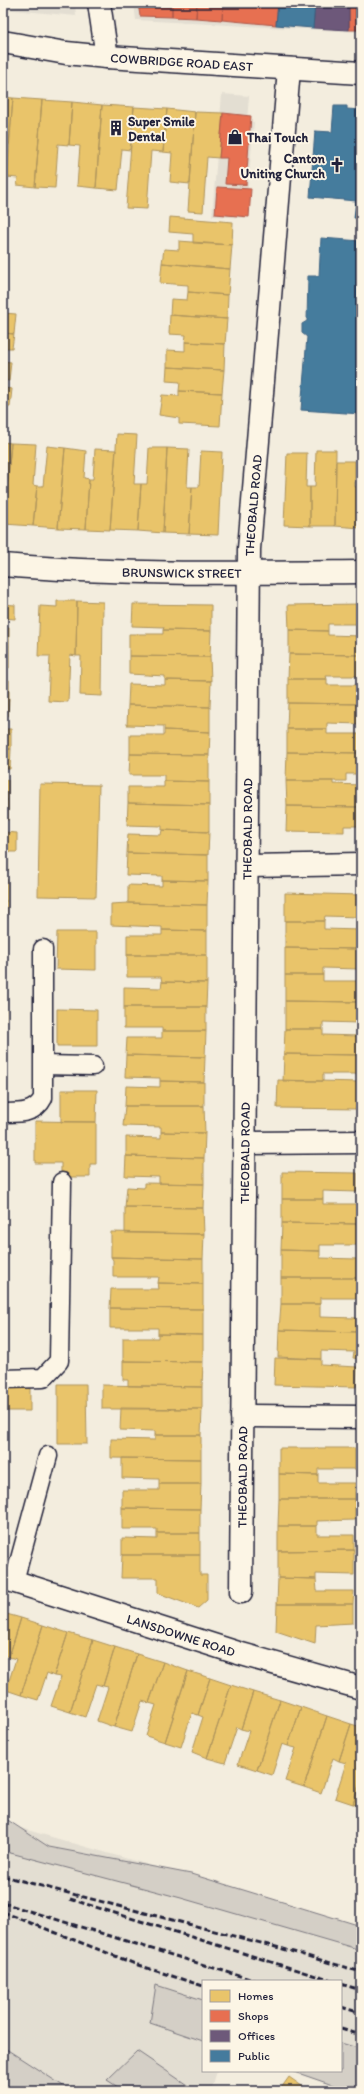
<svg xmlns="http://www.w3.org/2000/svg" width="364" height="2094" font-family="Itim,sans-serif">
<style>
.built{fill:#e3ded2}
.green{fill:#d4cfc6;stroke:#7b7880}
.homes{fill:#e9c46a;stroke:#ad935c}
.shops{fill:#e76f51;stroke:#ac584a}
.offices{fill:#6d597a;stroke:#564867}
.public{fill:#457b9d;stroke:#3a6080}
.lines{fill:none;stroke-linecap:round;stroke-linejoin:round}
.service-casing{stroke:#22223b;stroke-width:21}
.minor-casing{stroke:#22223b;stroke-width:25}
.tertiary-casing{stroke:#22223b;stroke-width:25}
.primary-casing{stroke:#22223b;stroke-width:25}
.service{stroke:#fcf5e5;stroke-width:18}
.minor{stroke:#fcf5e5;stroke-width:22}
.tertiary{stroke:#fcf5e5;stroke-width:22}
.primary{stroke:#fcf5e5;stroke-width:22}
.rail{stroke:#22223b;stroke-width:3;stroke-dasharray:6 3;stroke-linecap:butt}
.labels{text-anchor:middle;stroke-width:4;stroke-linejoin:round;paint-order:stroke}
.street-label{font-size:13px;fill:#22223b;stroke:#fcf5e5}
.poi-label{font-size:13px;font-weight:bold;fill:#22223b;stroke:#fcf5e5;text-anchor:start}
</style>
<rect width="100%" height="100%" fill="#f3edde"/>
<filter id="ink" filterUnits="userSpaceOnUse"><feTurbulence type="fractalNoise" baseFrequency=".025" numOctaves="2"/><feDisplacementMap in="SourceGraphic" scale="8" xChannelSelector="R" yChannelSelector="G"/><feConvolveMatrix kernelMatrix="1 2 1 2 8 2 1 2 1" color-interpolation-filters="sRGB"/></filter>
<g filter="url(#ink)">
<path class="built" d="M3,3h72l1,13 -73,-7z
M134,3h227v29l-225,-12z
M222,94l27,2 -2,25 7,1 -9,96 -33,-2z
M3,1823l358,103v161l-20,-16v-90h-138v90h14l-6,20h-208z"/>
<path class="green" d="M3,1817l46,30 142,27 170,52v24l-180,-52 -178,-47z
M156,1985l47,15v41l-53,-18z
M341,2043l20,6v42l-17,-2 -52,-18h49z
M3,2047l68,44h-68z
M137,2051l59,40h-72l-17,-11z"/>
<path class="homes" d="M3,97l10,1 -4,46 -6,-1z
M13,98l29,2 -7,87 -18,-2 1,-7 -11,-1z
M42,100l30,2 -3,43 -11,-1 -3,44 -20,-1z
M72,102l30,3 -6,83 -19,-2 3,-40 -11,-1z
M102,105l32,2 -4,43 -8,-1 -4,41 -22,-2z
M134,107l33,2 -4,43 -12,-1 -4,58 -21,-1z
M167,109l28,3 -5,72 -20,-2 2,-29 -9,-1z
M195,112l28,1 -4,45 -12,-1 -4,55 -15,-1z
M3,196h3l-3,27z
M170,217l63,5 -1,23 -39,-2v-9l-24,-2z
M179,241l53,4 -2,24 -68,-6 2,-14 15,1z
M162,263l68,6 -2,26 -40,-3v-7l-28,-2z
M188,292l40,3 -1,24 -57,-4 1,-16 16,1z
M3,313l13,1 -2,20 -11,-1z
M170,315l57,4 -2,25 -40,-2 1,-7 -17,-1z
M3,333l11,1 -2,14h-9z
M185,342l40,2 -1,26 -57,-3v-17l18,1z
M3,361l8,1 -2,19 -6,-1z
M167,367l57,3 -2,23 -43,-2 1,-9 -14,-1z
M3,388l9,1 -2,18h-7z
M179,391l43,2 -2,33 -41,-2v-6l-20,-3 3,-20 17,1z
M117,434l20,1 -3,49h7l-3,47 -28,-1z
M3,442l8,1 -7,81h-1z
M11,443l25,1 -3,41 4,1 -4,40 -29,-2z
M47,446l18,2 -7,80 -25,-2 4,-40h6z
M65,448l21,3 -2,27 5,1 -3,50 -28,-1z
M149,448h18l-4,85 -25,-2 3,-47h6z
M167,448l22,1 -2,38h5l-3,47 -26,-1z
M95,449l21,1 -6,80 -24,-1 3,-50h4z
M316,450h20l-1,76h-25v-39h5z
M201,451l21,1 -4,83 -29,-1 3,-47h7z
M287,453h20l-1,34h4v39l-26,-1z
M336,461h19v26h6v41l-26,-2z
M57,601h20l-1,55 -6,-1 -2,47 -20,-1 2,-45h-12l2,-50 17,1z
M77,601l26,1 -1,94 -22,-1 1,-39h-5z
M3,604l12,1v14l-12,-1z
M133,604l78,1v26l-48,-1 1,-3 -32,-1z
M361,604v20h-33v7l-39,-1 -1,-25z
M3,628h6v18h-6z
M163,630l48,1 -1,26 -81,-1v-22h34z
M289,630l39,1v4l33,1v19l-72,-1z
M3,646h6v22h-6z
M289,654l72,1v21h-35l1,3h-39z
M129,656l81,1 1,24 -46,-1v-4l-36,-2z
M288,679h39v6h34v19l-73,-1z
M3,680h6v18h-6z
M165,680l46,1 -1,26 -82,-2 1,-21 36,1z
M3,698h6l-1,18h-5z
M288,703l73,1v20l-34,-1v6h-40z
M128,705l82,2v25l-46,-2v-4l-37,-1z
M3,729h8v20h-8z
M287,729h40v5h34v19l-74,-1z
M164,730l46,2 -1,23 -79,-1v-19h34z
M3,749h8l-1,20h-7z
M287,752l74,1v21h-15v7h-60z
M130,754l79,1v27l-45,-1v-6h-35z
M3,780h5v20h-5z
M164,781l45,1v23l-81,-2v-16h36z
M286,781h47v3l28,1v22l-74,-1z
M40,784l59,1 -3,112 -58,-1z
M3,800h5v20h-5z
M128,803l81,2v27l-47,-2v-4l-35,-1z
M287,806l74,1v19h-17v6l-58,-1z
M162,830l47,2 -1,23 -81,-2 1,-19 33,1z
M3,832l14,1v19h-14z
M3,852h5v19h-5z
M127,853l81,2v26l-46,-1v-4l-36,-1z
M3,879h4v22h-4z
M162,880l46,1 -1,24 -79,-2v-18l34,1z
M285,893l75,2v22l-35,-1 -1,5h-39z
M3,901h4v18h-4z
M128,903l79,2v26l-45,-1v-3l-51,-2v-21z
M285,921h39v8l36,1v19l-75,-1z
M162,930l45,1v24h-80v-20h35z
M3,931h3v21h-3z
M57,932h39v38l-40,-1z
M285,948l75,1 -1,20 -36,-1v7h-38z
M3,952h3v18h-3z
M127,955h80v28l-45,-1 -1,-5h-34z
M285,975h38v6h36v21l-74,-1z
M3,981h3v22h-3z
M162,982l45,1 -1,24h-82v-20l37,1z
M285,1001l74,1v21l-36,-1v7h-38z
M3,1003h3l-1,20h-2z
M124,1007h82v24h-44v-3h-38z
M57,1009l40,1v36h-40z
M285,1029h38v6l36,1v19l-75,-1z
M162,1031h44l-1,26 -79,-2 1,-17h35z
M3,1033h3v19h-3z
M3,1052h3v21h-3z
M284,1054l75,1v19h-36v7h-40z
M126,1055l79,2 -1,25 -44,-1v-3l-35,-1z
M278,1080l81,2v27l-82,-1z
M160,1081l44,1v24h-79l1,-20 34,1z
M61,1090h36l-1,32h-35z
M125,1106h79l1,27 -44,-1v-5l-38,-1z
M35,1121l61,1v42h-6v13h-29v-14h-26z
M161,1132l44,1 -1,25 -78,-2v-19l35,1z
M126,1156l78,2v26l-45,-1v-6l-34,-1z
M282,1172l75,1v19l-34,-1v8h-41z
M144,1183l60,1 -1,24 -78,-1 2,-20 17,1z
M282,1199h41v5h37v20l-78,-1z
M125,1207l78,1 1,26 -79,-1z
M282,1223l78,1v21h-40v6l-39,-1z
M111,1232l93,2 -1,25 -92,-2z
M281,1250l39,1v7l37,1v19h-76z
M111,1257l92,2v25l-45,-1 1,-6h-46v-17z
M281,1278h80v20h-41v6h-39z
M158,1283l45,1v25l-93,-1 1,-19h48z
M281,1304h39v13l36,1v14l-77,-2z
M110,1308l93,1v26l-45,-1v-6h-48z
M279,1330l82,2v27l-8,-1 1,-6 -33,-1v8l-43,-2z
M158,1334l45,1v27l-80,-1v-23h35z
M275,1358l46,1v6l36,2 -1,20 -82,-2z
M123,1361l80,1 -1,25 -74,-1v-6h-5z
M30,1383v28h-27v-27z
M58,1384h28l1,60h-29z
M102,1385l100,2v22h-100z
M121,1408l81,1 -1,26h-46v-4l-35,-1z
M155,1435h46v24l-90,-1v-19l44,1z
M279,1448h76v21h-37v6l-39,-1z
M122,1458l79,1v25h-42v-5l-37,-1z
M279,1474l39,1v8h37v16h-76z
M159,1484h42l-1,25 -78,-1v-18h37z
M279,1499h76v21l-38,1v5h-39z
M122,1508l78,1v24h-43v-4h-35z
M278,1526h39v9h37v15l-76,1z
M157,1533h43v22h-78v-17l35,1z
M354,1550v25l-38,-1v5l-38,-1v-27z
M122,1555h78v20h7v25l-9,8 -40,-15v-15h-37z
M278,1578l38,1 1,12h37l-1,13h-76z
M277,1604h76v19l-37,2 -1,19 -39,-13z
M3,1613l18,5 -12,39 -6,-2z
M21,1618l22,7 -22,70 -15,-5 10,-31 -7,-2z
M43,1625l25,8 -14,43 -7,-3 -9,27 -17,-5z
M68,1633l25,7 -23,72 -19,-6 10,-29 -7,-1z
M93,1640l22,7 -12,39 -7,-2 -11,33 -15,-5z
M115,1647l22,7 -23,73 -17,-6 11,-34 -5,-1z
M137,1654l26,8 -14,41 -7,-2 -10,31 -18,-5z
M163,1662l25,9 -23,71 -19,-6 10,-31 -7,-2z
M188,1671l22,7 -12,37 -6,-2 -11,34 -16,-5z
M210,1678l21,7 -24,73 -15,-6 11,-35 -5,-2z
M231,1685l22,7 -12,37 -4,-2 -12,36 -18,-5z
M253,1692l27,8 -23,70 -19,-6 11,-33 -8,-2z
M280,1700l21,7 -13,39 -6,-2 -10,31 -15,-5z
M301,1707l26,9 -23,71 -19,-6 11,-33 -8,-2z
M327,1716l24,8 -12,37 -6,-3 -12,35 -17,-6z
M351,1724l10,3v52l-8,25 -18,-6 11,-35 -7,-2z
M361,1779v27l-8,-2z
M289,2077l20,14h-30z"/>
<path class="shops" d="M138,3h34v14l-32,-1z
M172,3h25l-1,15 -24,-1z
M197,3h26l-1,17 -26,-2z
M223,3h55l-2,22 -54,-5z
M349,3h12v27h-12z
M223,113l28,3 -5,69 -21,-1 2,-26h-8z
M217,187l34,2 -2,28 -34,-3z"/>
<path class="offices" d="M315,3h34v27l-36,-2z"/>
<path class="public" d="M278,3h37l-2,25 -37,-3z
M334,106h13v3l14,1v108h-7l2,-17 -46,-4 5,-66 17,1z
M321,238l40,3v173l-60,-4 6,-73 -5,-4v-9l5,-3 1,-45h11z"/>
<g class="lines">
<g class="service-casing">
<path id="service" d="M43,1065l50,1
M3,1113c16,0 32,1 40,-15v-149
M3,1379l40,-1 16,-17 3,-179
M14,1581l34,-125"/>
</g>
<g class="minor-casing">
<g id="minor">
<path d="M99,3l8,54"/>
<path id="s1" d="M3,565c118,10 240,8 358,7"/>
<path d="M248,866l113,-2"/>
<path d="M245,1143l116,-1"/>
<path d="M242,1416l119,1"/>
<path id="s2" d="M241,1592l8,-1043 40,-480"/>
</g>
</g>
<g class="tertiary-casing">
<g id="tertiary">
<path id="s3" d="M3,42l63,11 41,4 254,16"/>
</g>
</g>
<g class="primary-casing">
<g id="primary">
<path id="s4" d="M3,1578l235,75 123,35"/>
</g>
</g>
<use href="#service" class="service"/>
<use href="#minor" class="minor"/>
<use href="#tertiary" class="tertiary"/>
<use href="#primary" class="primary"/>
<path class="rail" d="M3,1876l277,72 81,24
M70,1899l262,82
M3,1903l253,78
M3,1912l135,53 65,21
M341,1984l20,6
M341,2007l20,6
M341,2029l20,6"/>
</g>
</g>
<defs>
<g id="building-bare" transform="scale(1.2)"><path d="M-4-6H4V6H1V3H-1V6H-4ZM-2.5-4.3h1.7v1.8h-1.7ZM.8-4.3h1.7v1.8H.8ZM-2.5-1h1.7V.8h-1.7ZM.8-1h1.7V.8H.8Z" fill="#22223b" stroke="#fcf5e5" stroke-width="2.5" paint-order="stroke"/></g>
<g id="shop-bare" transform="scale(1.2)"><path d="M-5-2.5h2.3a2.7 3.5 0 0 1 5.4 0H5L5.5 6h-11ZM-1.5-2.5h3a1.5 2.3 0 0 0-3 0Z" fill="#22223b" stroke="#fcf5e5" stroke-width="2.5" paint-order="stroke"/></g>
<g id="church-bare" transform="scale(1.2)"><path d="M-1.2-6h2.4v3.5h3.3v2.4h-3.3V6h-2.4V-.1h-3.3v-2.4h3.3Z" fill="#22223b" stroke="#fcf5e5" stroke-width="2.5" paint-order="stroke"/></g>
</defs>
<g fill-rule="evenodd">
<use href="#building-bare" x="116" y="128"/>
<use href="#shop-bare" x="235" y="137"/>
<use href="#church-bare" x="337" y="165"/>
</g>
<g class="labels">
<g class="street-label">
<text dy="5" stroke="none"><textPath href="#s3" startOffset="180">COWBRIDGE ROAD EAST</textPath></text>
<text dy="5" stroke="none"><textPath href="#s2" startOffset="1087">THEOBALD ROAD</textPath></text>
<text dy="5" stroke="none"><textPath href="#s1" startOffset="179">BRUNSWICK STREET</textPath></text>
<text dy="5" stroke="none"><textPath href="#s2" startOffset="763">THEOBALD ROAD</textPath></text>
<text dy="5" stroke="none"><textPath href="#s2" startOffset="439">THEOBALD ROAD</textPath></text>
<text dy="5" stroke="none"><textPath href="#s2" startOffset="115">THEOBALD ROAD</textPath></text>
<text dy="5" stroke="none"><textPath href="#s4" startOffset="187">LANSDOWNE ROAD</textPath></text>
</g>
<g class="poi-label">
<text x="128" y="126">Super Smile<tspan x="128" dy="15">Dental</tspan></text>
<text x="247" y="142">Thai Touch</text>
<text x="325" y="163" text-anchor="end">Canton<tspan x="325" dy="15">Uniting Church</tspan></text>
</g>
</g>
<rect width="364" height="2094" fill="none" stroke="#fcf5e5" stroke-width="16"/>
<rect x="8" y="8" width="348" height="2078" fill="none" stroke="#22223b" stroke-width="1.5" filter="url(#ink)"/>
<rect x="202" y="1980" width="140" height="92" fill="#fcf5e5" stroke="#a5a1a1"/>
<rect x="210" y="1990" width="20" height="12" fill="#e9c46a" stroke="#a5a1a1"/>
<text x="238" y="2000" font-size="12" fill="#22223b">Homes</text>
<rect x="210" y="2010" width="20" height="12" fill="#e76f51" stroke="#a5a1a1"/>
<text x="238" y="2020" font-size="12" fill="#22223b">Shops</text>
<rect x="210" y="2030" width="20" height="12" fill="#6d597a" stroke="#a5a1a1"/>
<text x="238" y="2040" font-size="12" fill="#22223b">Offices</text>
<rect x="210" y="2050" width="20" height="12" fill="#457b9d" stroke="#a5a1a1"/>
<text x="238" y="2060" font-size="12" fill="#22223b">Public</text>
</svg>
